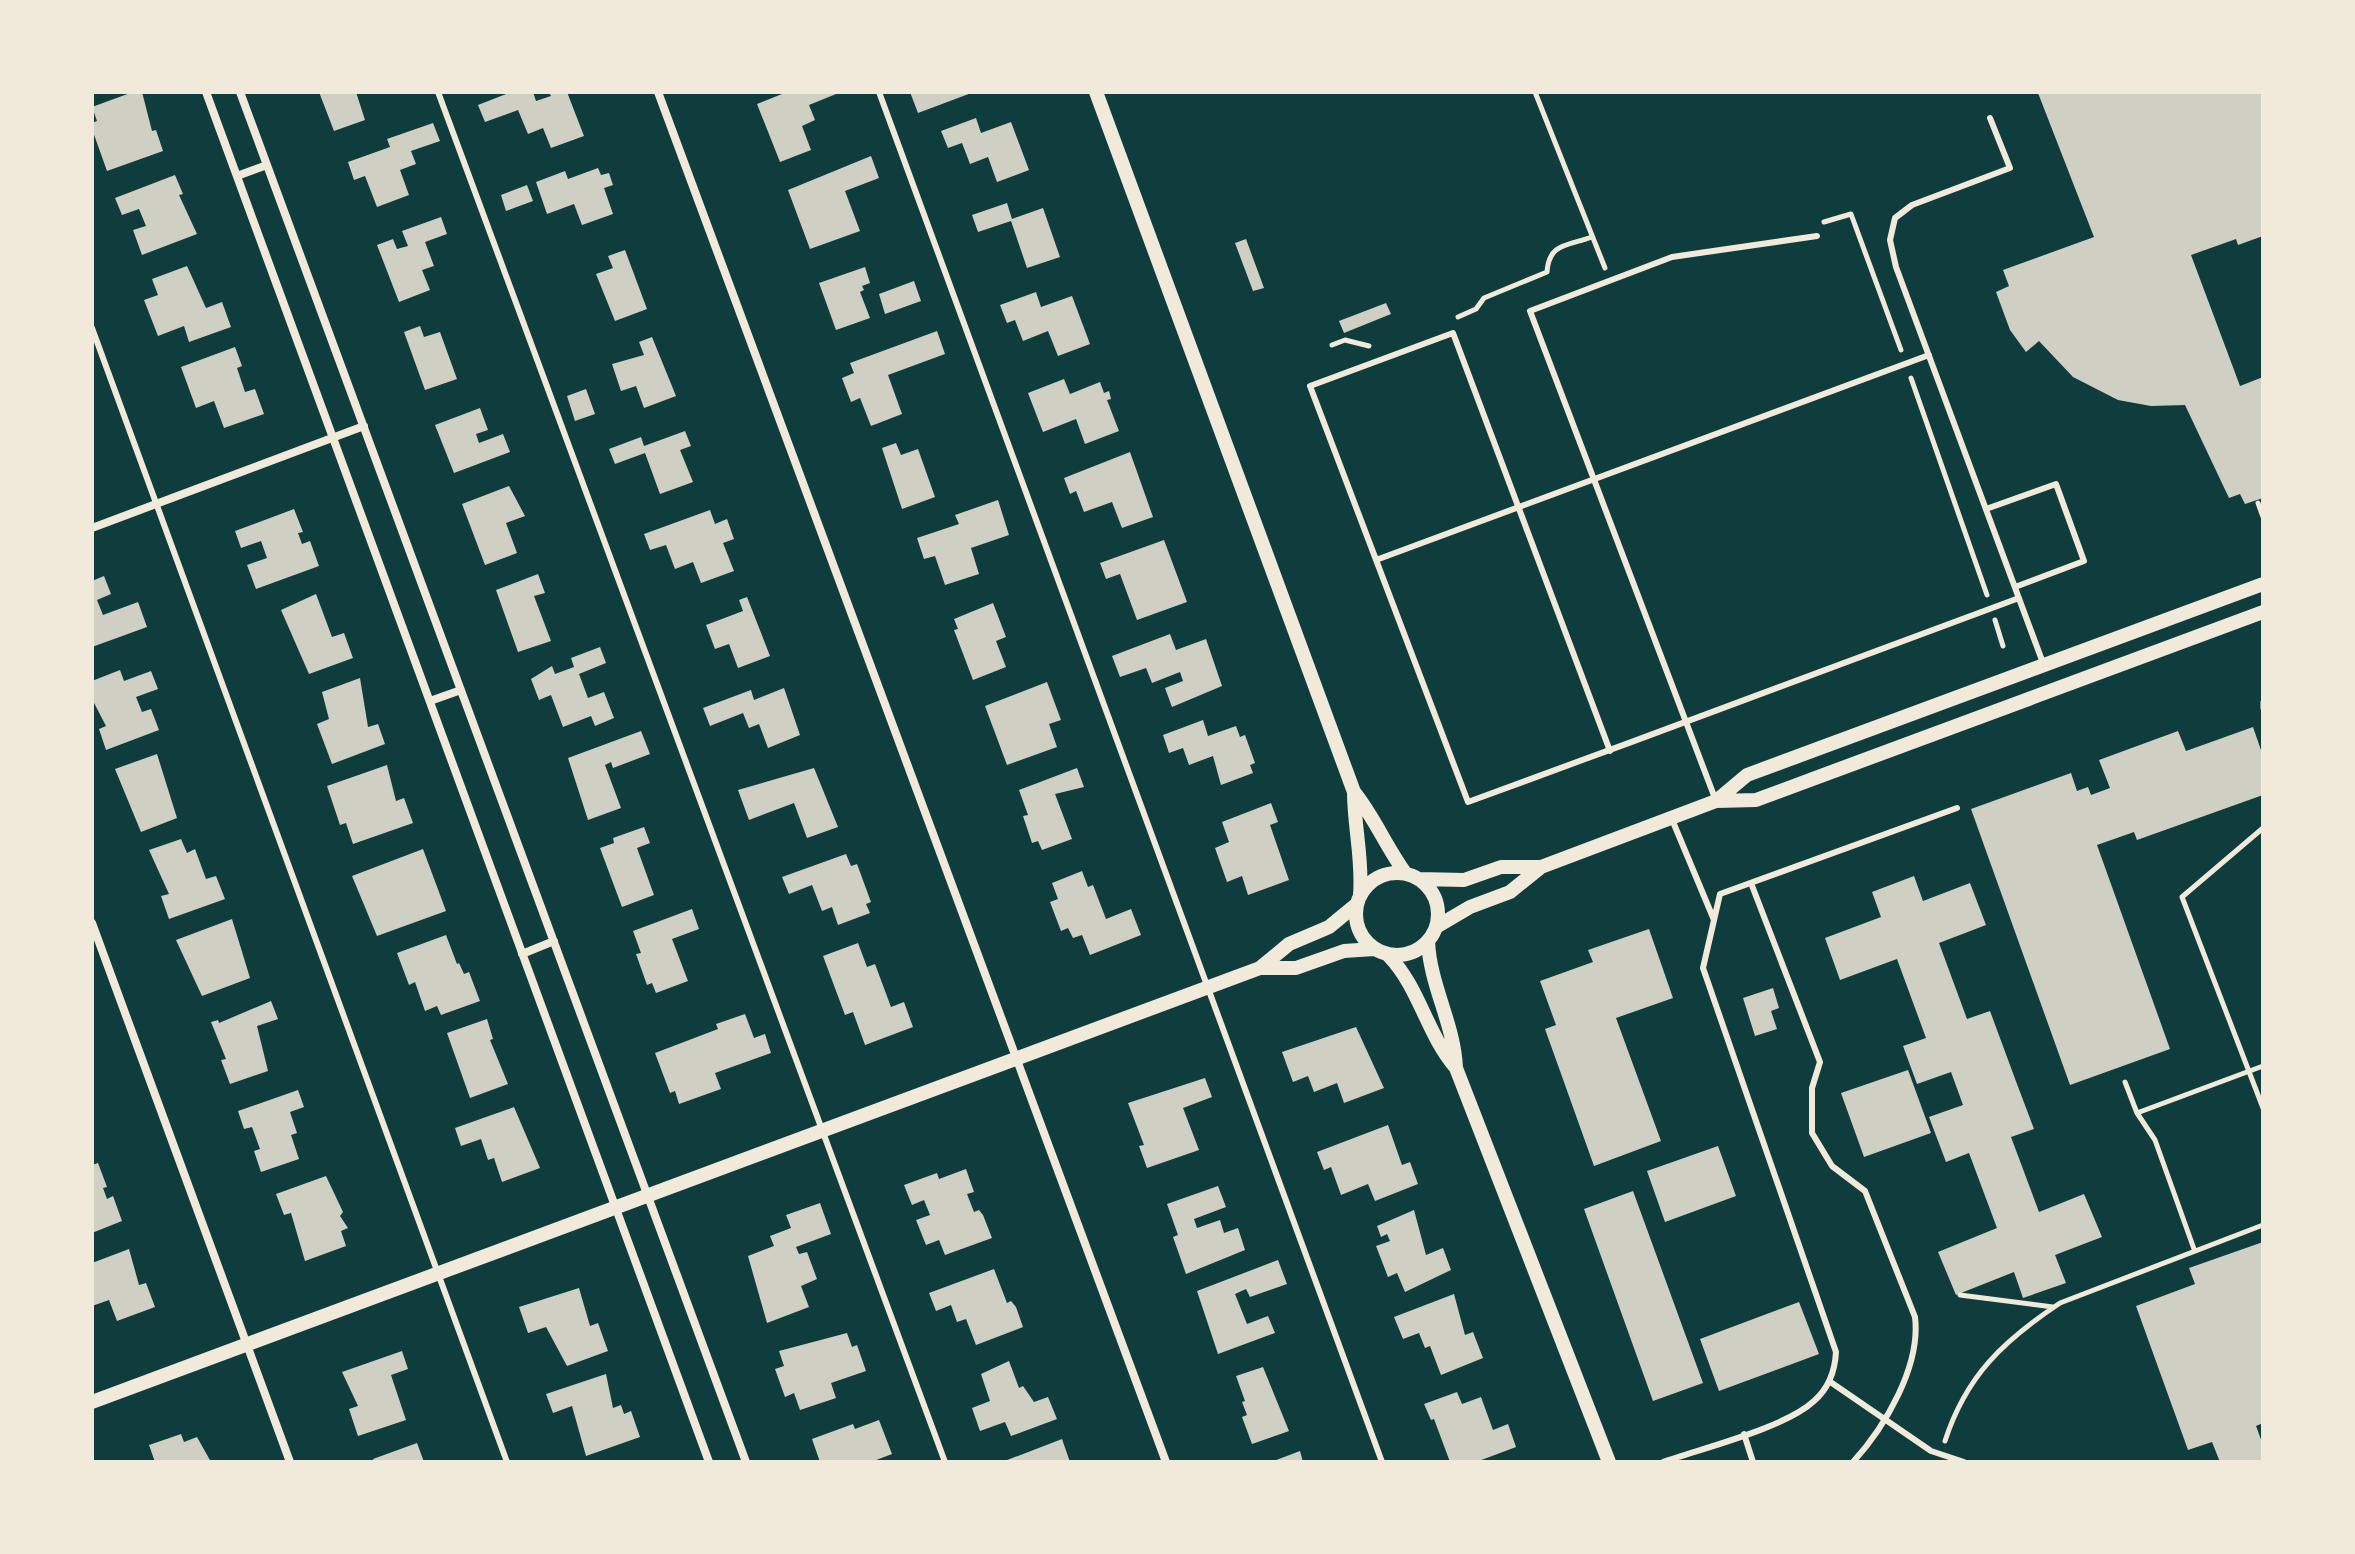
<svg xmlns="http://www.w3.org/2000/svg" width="2355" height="1554" font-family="'Work Sans',sans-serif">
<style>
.building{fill:#cfcfc3}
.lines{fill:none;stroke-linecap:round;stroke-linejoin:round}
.path{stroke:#f1e9da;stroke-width:5}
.service{stroke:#f1e9da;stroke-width:6}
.minor{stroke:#f1e9da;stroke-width:8}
.tertiary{stroke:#f1e9da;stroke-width:14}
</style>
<rect width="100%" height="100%" fill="#0f3d3e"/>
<path class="building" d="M133,92h9l10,39 4,-1 7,21 -56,20 -15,-42v-6l5,-2 -5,-14z
M319,92h37l9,28 -31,11z
M511,92h22l3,9 15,-5 -2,-4h18l17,44 -33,12 -8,-20 -15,6 -10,-24 -33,12 -7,-17z
M787,92h54l-32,13 6,15 -13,6 9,24 -31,12 -23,-58z
M910,92h64l-56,21z
M2263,92v144l-25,9 -2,-6 -45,16 49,131 23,-9v121l-18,6 -5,-10 -11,4 -44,-93 -34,1 -33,-6 -45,-23 -34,-36 -13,11 -16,-22 -14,-38 13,-6 -6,-16 91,-33 -56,-144z
M976,118l5,15 30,-11 18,48 -32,12 -9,-25 -18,7 -8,-21 -14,5 -7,-17z
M433,123l7,18 -29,10 5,13 -16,6 9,25 -32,12 -12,-31 -11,4 -6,-18 42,-15 -3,-8z
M871,156l8,22 -34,13 15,40 -50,18 -22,-59z
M598,168l3,7 8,-2 4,12 -9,3 9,26 -31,11 -8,-21 -27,10 -11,-32 29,-11 3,8z
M175,175l8,19 -4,1 18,39 -55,21 -9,-25 13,-4 -7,-17 -17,6 -7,-17z
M527,185l6,16 -27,10 -5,-16z
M1007,203l5,16 31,-11 17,49 -33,11 -16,-47 -33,11 -6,-17z
M441,217l6,17 -22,8 9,24 -12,4 8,20 -31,12 -22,-57 16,-6 4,10 11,-3 -6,-15z
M1246,239l18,49 -11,3 -18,-48z
M625,250l22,59 -32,12 -19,-47 17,-6 -5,-12z
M187,266l19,42 16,-6 9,25 -42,15 -5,-16 -26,10 -14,-36 14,-5 -6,-16z
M865,267l5,16 -8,3 2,4 -4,2 10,26 -34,12 -17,-47z
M914,281l7,20 -36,13 -6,-20z
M1036,292l5,15 31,-11 18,48 -32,12 -10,-25 -25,10 -8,-21 -8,3 -7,-18z
M1386,303l5,11 -47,19 -5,-12z
M420,326l4,11 16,-5 17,47 -32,11 -21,-58z
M937,331l8,23 -57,21 14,39 -31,12 -11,-28 -9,4 -9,-24 12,-5 -4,-10z
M652,337l24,59 -32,12 -8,-22 -15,5 -9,-27 32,-9 -5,-13z
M235,347l7,19 -5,2 8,24 10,-3 9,25 -40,14 -10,-27 -18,7 -15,-41z
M1064,379l6,15 30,-12 4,11 5,-2 2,8 -4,1 12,31 -34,13 -9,-25 -33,13 -15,-39z
M586,389l9,25 -20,7 -8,-25z
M480,408l8,22 -12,4 3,9 24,-9 7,18 -56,21 -19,-48z
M685,431l6,15 -11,4 13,32 -33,12 -15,-41 -30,11 -6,-15 32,-12 3,9z
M896,443l5,12 17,-6 17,48 -33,12 -20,-61z
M1130,452l23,65 -31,11 -10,-26 -28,10 -8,-21 -6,3 -6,-16z
M509,486l16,30 -19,7 11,30 -32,12 -23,-61z
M998,500l11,35 -38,13 8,26 -34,11 -10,-29 -11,3 -7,-21 42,-14 -4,-9z
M294,509l9,23 -5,1 4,11 8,-3 9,25 -63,23 -9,-24 20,-7 -6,-17 -20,7 -6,-17z
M710,510l5,14 12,-5 7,20 -11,4 11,28 -33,12 -8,-21 -18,7 -9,-24 -16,5 -6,-16z
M1164,540l23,62 -50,18 -17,-46 -14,5 -6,-16z
M538,574l7,19 -11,3 17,45 -33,11 -22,-62z
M104,576l7,18 -14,6 6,15 35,-13 9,25 -55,20v-66z
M316,594l16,43 12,-4 9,25 -44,16 -28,-64z
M747,597l23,59 -32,12 -9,-24 -14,5 -9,-24 37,-14 -4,-11z
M993,603l13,34 -10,4 10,26 -33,13 -19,-50 4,-1 -4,-10z
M1170,634l6,16 30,-11 16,47 -50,21 -7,-19 18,-7 -3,-9 -28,11 -6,-15 -26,9 -8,-21z
M600,647l6,16 -27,11 9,24 16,-6 10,26 -19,8 -4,-10 -28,11 -12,-32 -12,5 -8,-21 21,-13 3,8 19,-7 -3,-9z
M120,670l4,11 27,-10 7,18 -22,8 6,15 9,-3 8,21 -53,20 -7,-21 7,-3 -14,-27v-18z
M360,678l8,49 10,-3 7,20 -53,20 -15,-40 12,-5 -7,-27z
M1047,682l14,38 -12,4 8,23 -50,18 -22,-59z
M784,688l16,47 -32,13 -9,-24 -10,4 -6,-15 -33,13 -7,-18 48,-18 3,10z
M1203,720l5,16 28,-10 4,11 5,-2 10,28 -5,2 3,8 -32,12 -8,-29 -24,9 -6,-17 -14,5 -6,-18z
M2253,727l10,29v39l-126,45 -3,-8 -37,13 73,204 -100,36 -99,-276 100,-36 6,18 11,-4 3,8 19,-7 -11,-28 79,-29 8,20z
M641,731l9,23 -37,14 -2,-6 -6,3 16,43 -33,12 -20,-62z
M157,754l20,64 -36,14 -26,-63z
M387,765l9,36 8,-3 9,25 -60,21 -7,-21 -6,2 -13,-39z
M814,768l24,59 -31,11 -13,-35 -45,17 -11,-30z
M1077,768l7,19 -29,7 17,45 -30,11 -4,-9 -6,2 -9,-27 5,-1 -9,-25z
M1271,803l7,19 -8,3 19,55 -41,15 -6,-19 -15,6 -12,-34 14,-6 -7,-20z
M644,827l6,16 -13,5 17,47 -32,12 -22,-59 14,-5 -1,-5z
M181,839l6,14 8,-4 11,30 10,-3 9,23 -56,20 -8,-23 8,-2 -20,-44z
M423,849l23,62 -69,25 -25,-60z
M846,854l5,12 6,-2 14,38 -5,2 4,9 -32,12 -6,-18 -10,4 -10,-26 -23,9 -7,-17z
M1082,871l6,16 5,-2 13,34 25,-10 10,26 -51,20 -8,-20 -9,3 -5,-10 -7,3 -11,-29 8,-3 -6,-16z
M1914,876l9,25 47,-18 16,42 -47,18 28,76 23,-8 27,73 17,45 -23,8 28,75 45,-18 18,43 -47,18 11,28 -43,15 -9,-26 -58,23 -18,-43 59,-24 -28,-75 -23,9 -17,-45 34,-12 -12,-33 -34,12 -14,-38 23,-8 -29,-79 -57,21 -15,-42 56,-21 -9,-25z
M692,909l7,20 -27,10 16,42 -32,12 -4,-10 -5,2 -11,-31 5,-1 -8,-22z
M232,919l18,59 -48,18 -26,-56z
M1649,929l24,69 -57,20 45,123 -67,25 -49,-137 11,-4 -16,-44 53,-19 -5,-12z
M446,935l11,29 2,-1 5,11 5,-2 11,29 -39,14 -4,-9 -12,5 -10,-29 -6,3 -12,-32z
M858,943l9,24 8,-3 16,43 13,-5 9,25 -48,18 -12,-33 -8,3 -22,-59z
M1773,988l6,20 -8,3 6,18 -22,7 -12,-38z
M271,1001l7,18 -21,7 11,45 -38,13 -9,-24 5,-1 -15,-37 7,-2 1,3z
M745,1014l9,24 11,-4 6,19 -56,20 6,16 -42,15 -4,-13 -5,2 -15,-40 63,-24 -2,-5z
M487,1019l6,20 -3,1 18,44 -38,14 -23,-65z
M1356,1027l28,61 -40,15 -7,-20 -23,9 -6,-16 -15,6 -11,-30z
M1908,1070l23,63 -67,24 -23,-64z
M1205,1078l7,19 -29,11 16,42 -52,18 -8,-22 5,-1 -16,-42z
M298,1090l6,17 -14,5 7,21 -6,2 8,24 -38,13 -7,-21 6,-2 -8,-22 -8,2 -6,-18z
M514,1107l26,61 -38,14 -8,-24 -6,2 -7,-21 -20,7 -6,-18z
M1388,1125l14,40 8,-3 8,22 -43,17 -7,-17 -27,11 -10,-28 -7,3 -7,-18z
M1718,1146l18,50 -71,26 -18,-51z
M98,1163l9,24 -4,1 4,11 6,-3 9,25 -30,12v-68z
M966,1169l8,23 -7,2 7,18 5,-2 4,5 9,23 -47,17 -6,-15 -13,5 -10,-25 14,-5 -6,-15 -12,5 -8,-20 33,-12 2,6z
M326,1176l17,36 -3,4 8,12 -7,3 5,15 -41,15 -14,-48 -7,2 -8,-21z
M1218,1186l8,21 -32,12 3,9 23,-8 4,13 14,-5 7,22 -59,24 -13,-37 5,-2 -11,-31z
M1633,1191l70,192 -50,18 -69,-192z
M820,1203l11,31 -35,13 3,7 8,-2 10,27 -16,7 8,21 -42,16 -19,-67 26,-10 -4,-10 21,-8 -5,-13z
M1414,1210l12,45 17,-7 8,22 -46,22 -8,-19 -9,4 -12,-31 14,-5 -3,-7 -6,3 -4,-11z
M2263,1242v181l-7,3 7,19v17h-43l-8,-20 -24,8 -52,-144 59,-22 -6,-16z
M129,1249l10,36 7,-2 9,24 -38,14 -8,-21 -17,6v-43z
M1278,1260l9,24 -37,13 -4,-8 -11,5 12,30 21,-8 7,17 -57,21 -21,-63z
M994,1269l13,34 4,-2 5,6 7,20 -47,18 -10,-26 -9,3 -6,-17 -15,6 -7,-18z
M579,1288l11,38 8,-3 10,28 -41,15 -21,-39 -18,6 -9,-26z
M1454,1294l11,41 8,-3 10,26 -42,17 -11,-29 -5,2 -6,-15 -16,6 -9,-22z
M1799,1302l20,52 -100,37 -19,-52z
M847,1333l5,14 5,-2 9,26 -35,12 5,15 -36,12 -6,-17 -9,4 -10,-28 9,-3 -5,-15z
M402,1351l6,18 -17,6 15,45 -48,16 -9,-27 9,-3 -16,-34z
M1009,1361l10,27 4,-2 11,16 14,-5 9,22 -46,17 -6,-14 -25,9 -8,-23 18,-7 -9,-27z
M1263,1367l26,64 -37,13 -10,-27 5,-2 -5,-13 3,-1 -9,-25z
M606,1374l7,34 8,-3 3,9 7,-3 9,26 -54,19 -14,-50 -19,7 -7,-19z
M1457,1392l5,12 19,-7 12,33 15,-6 8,23 -40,15h-26l-16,-43 -3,1 -7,-16z
M879,1420l13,34 -21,8h-51l-8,-23 41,-15 2,5z
M181,1434l3,8 13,-5 14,25h-56l-6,-17z
M1062,1439l8,23h-68z
M417,1443l7,19h-50l-1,-3z
M1300,1451l3,11h-32z"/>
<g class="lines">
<path class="path" d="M1535,92l70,176
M1824,222l27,-8 50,136
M1458,317l18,-8 8,-11 63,-26c2,-29 20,-26 45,-35
M1332,345l13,-5 24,6
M1911,378l76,217
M2258,503l5,14
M1995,620l8,26
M2263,702v6
M2263,828l-81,69 81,211
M2125,1082l12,31
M2194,1249l-39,-109 -18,-27 126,-47
M1960,1295l93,12
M1945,1441c21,-65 58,-100 115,-138l203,-78"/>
<path class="service" d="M438,92l507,1370
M879,92l503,1370
M1990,118l20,50 -98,37 -17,13 -5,22 6,27 147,396
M92,328l415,1134
M1986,509l70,-25 28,77 -69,26
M1376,560l553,-205
M1610,751l-157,-418 -143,53 158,416c184,-67 367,-136 551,-204
M1716,801l-186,-490 142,-54 145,-21
M1671,817l43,103
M1751,883l69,179 -8,26v45l20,33 33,25 50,126c6,49 -30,110 -62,145
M1829,1381l102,70 33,11
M1744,1434l9,28
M1663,1462c40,-14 122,-34 151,-61 15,-13 21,-31 22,-49l-133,-384 17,-74 237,-86"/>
<path class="minor" d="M206,92l503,1370
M240,92l506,1370
M658,92l508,1370
M237,176l30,-11
M92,528l272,-102
M430,701l31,-11
M92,923l198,539
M522,954l32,-13"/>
<path class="tertiary" d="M1096,92l258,700c21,26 32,55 52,82
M1354,792c0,35 9,67 6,103
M1716,801l31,-26 516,-191
M1356 914a41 41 0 1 1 82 0a41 41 0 1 1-82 0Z
M1419,879l45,1 37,-13h40
M1436,927l34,-20 40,-15 31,-25 175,-66 40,-1 507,-188
M1428,941c2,45 26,82 28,127
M1388,955c32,33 38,78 68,113l153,394
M1260,968h36l48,-17 30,-2
M92,1402l1168,-434 29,-24 40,-17 28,-23"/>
</g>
<rect width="2355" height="1554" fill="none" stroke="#f1e9da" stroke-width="188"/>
</svg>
